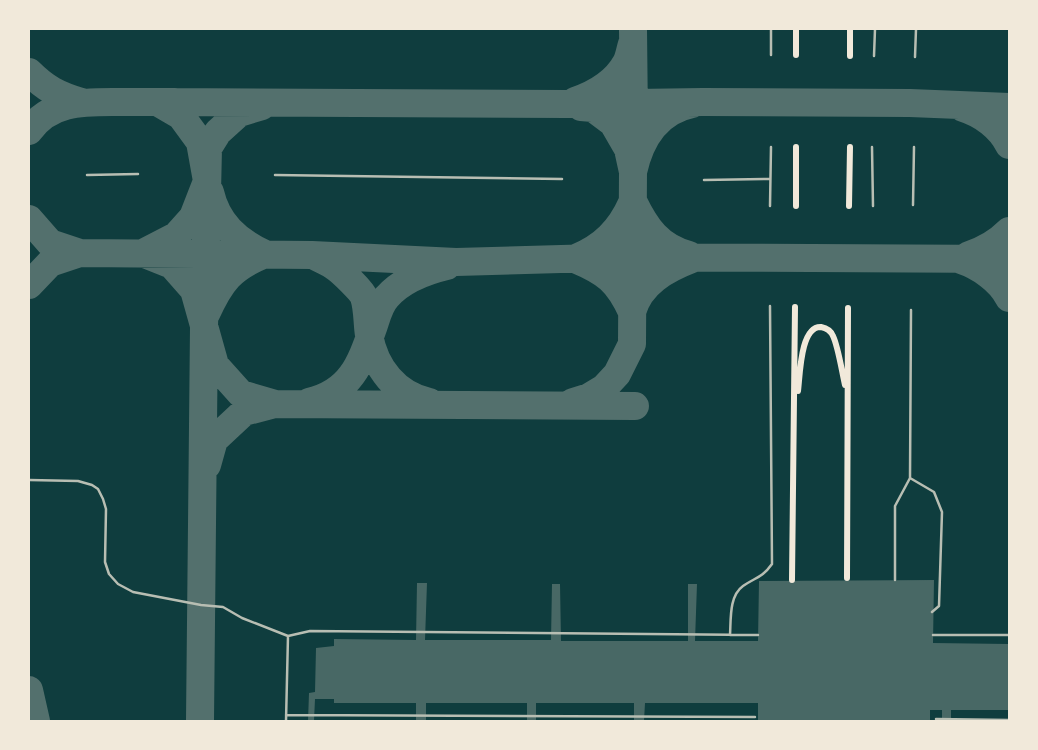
<svg xmlns="http://www.w3.org/2000/svg" width="1038" height="750" font-family="Arial,sans-serif">
<style>
.lines{fill:none;stroke-linecap:round;stroke-linejoin:round}
.taxiway{stroke:#53706d;stroke-width:28}
.building{fill:#486865}
.service{stroke:#b8beb3;stroke-width:2.5}
.secondary{stroke:#f1e9da;stroke-width:6}
</style>
<rect width="100%" height="100%" fill="#0f3d3e"/>
<g class="lines">
<path class="taxiway" d="M633,29l1,92
M29,72c17,17 29,23 52,30
M575,101c20,-7 40,-18 51,-38 3,-5 4,-13 6,-19
M157,102l410,2 136,-2 207,1 99,4
M963,108c19,6 37,19 46,37
M29,131c21,-30 54,-29 87,-29 20,0 39,0 59,0
M633,172c7,-32 24,-61 59,-68
M210,192c7,31 27,49 55,62
M633,201c13,27 26,46 56,54
M29,219l21,24 30,10
M145,252l31,-16 17,-19 14,-36 -7,-39 -19,-26 -24,-14
M147,255l25,10 22,25 21,75 26,29 34,10
M969,255c16,-5 28,-12 40,-24
M315,256c7,4 14,7 20,11 6,4 27,24 29,30 4,12 3,26 5,38 6,33 27,60 60,67
M576,258c27,-11 44,-28 56,-55
M575,259c31,13 43,22 57,53
M961,260c18,6 39,20 48,38
M29,285l21,-22 30,-10 232,2 144,7 176,-5 377,2
M632,312c8,-29 34,-43 60,-53
M206,314c15,-33 25,-46 59,-60
M309,402c43,-10 52,-40 65,-77 3,-9 6,-21 13,-28 15,-17 39,-26 60,-31
M573,402l16,-5 15,-9 13,-14 15,-30 1,-172 -5,-23 -15,-26 -20,-15 -12,-1
M207,465l7,-25 30,-28 31,-8 360,2
M29,690l7,31
M200,721l4,-394 4,-179 10,-16 21,-19 23,-7"/>
</g>
<path class="building" d="M934,580l-1,63 76,1v66h-58v11h-9v-11h-12v11h-172v-18h-113l-1,18h-10v-18h-98v18h-9v-18h-101v18h-10v-18h-82v-4h-19l-1,22h-6l1,-28 6,-1 1,-44 18,-2v-7l82,1 1,-57h10l-2,57h126l1,-56h8l1,57h127v-57h9l-2,57h63l1,-60z"/>
<g class="lines">
<path class="service" d="M771,55v-26
M874,56l1,-27
M915,57l1,-28
M872,147l1,59
M87,175l51,-1
M275,175l287,4
M704,180l66,-1
M913,205l1,-58
M770,206l1,-59
M910,478l24,14 8,20 -3,94 -7,6
M29,480l49,1 14,4 6,4 5,10 3,10 -1,53 4,12 9,10 15,8 68,13 22,2 19,11 46,18 22,-5 448,4
M895,580v-74l15,-28 1,-168
M730,635c1,-16 -1,-39 13,-49 13,-9 19,-8 29,-22l-2,-258
M933,635h76
M286,715l469,2
M936,719l73,1
M286,721l2,-85"/>
<path class="secondary" d="M796,55v-26
M850,56v-27
M796,147v59
M849,206l1,-59
M798,391c2,-14 2,-65 23,-64 5,1 10,4 12,9 5,10 9,36 12,49
M847,578l1,-270
M792,580l3,-273"/>
</g>
<rect width="1038" height="750" fill="none" stroke="#f1e9da" stroke-width="60"/>
</svg>
